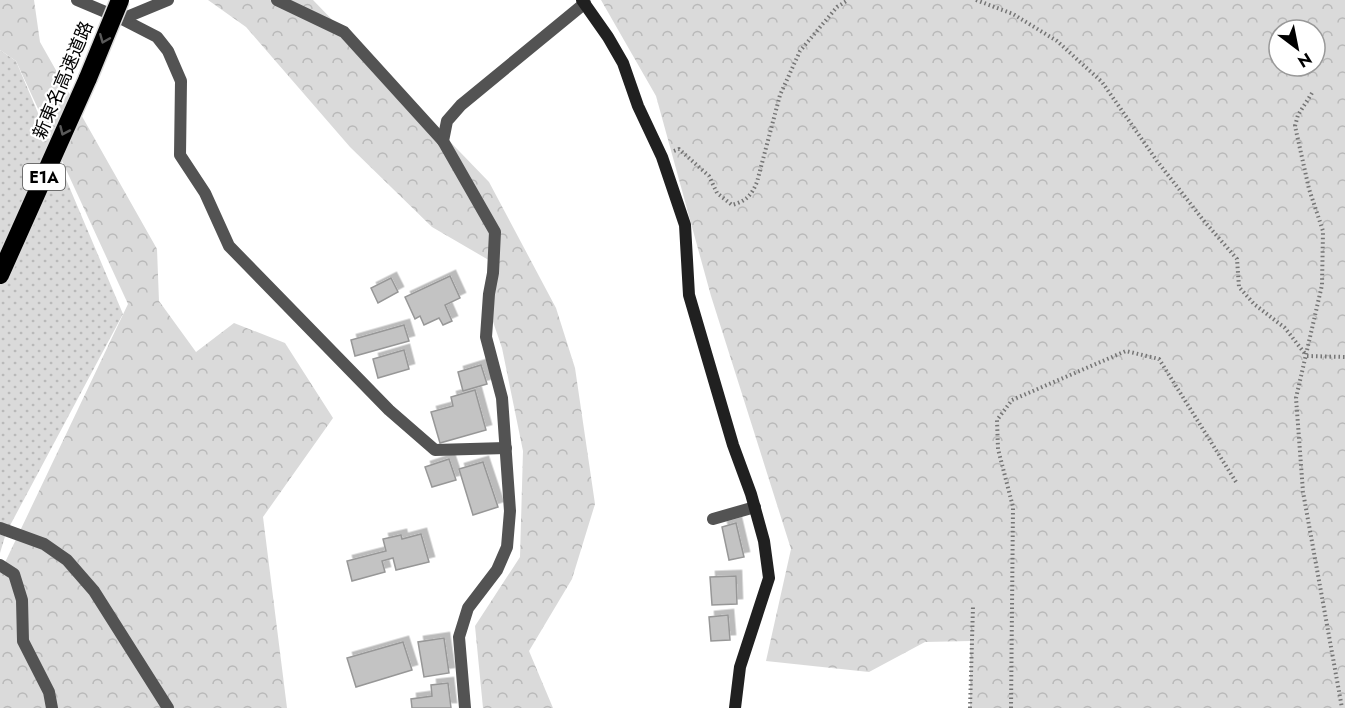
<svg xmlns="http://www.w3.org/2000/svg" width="1345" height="708" font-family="Jost,'Noto Sans JP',sans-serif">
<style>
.grass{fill:url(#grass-dots)}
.forest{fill:url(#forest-crowns);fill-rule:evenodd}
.building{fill:#c3c3c3;stroke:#979797;stroke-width:1.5;filter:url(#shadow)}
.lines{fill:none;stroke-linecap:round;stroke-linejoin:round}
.highway-casing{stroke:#dbdbdb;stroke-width:21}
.path{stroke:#757575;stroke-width:4;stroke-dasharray:1.5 3;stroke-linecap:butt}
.lane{stroke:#535353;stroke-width:12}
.street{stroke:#535353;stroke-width:12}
.secondary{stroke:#202020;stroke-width:12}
.highway{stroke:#000;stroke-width:18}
.highway-bridge-casing{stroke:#dbdbdb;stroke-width:21;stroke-linecap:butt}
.highway-bridge{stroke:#000;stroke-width:18}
.oneway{stroke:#595959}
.labels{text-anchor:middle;stroke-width:4.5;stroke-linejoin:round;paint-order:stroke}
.shield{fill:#fff;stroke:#4c4c4c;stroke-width:1.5}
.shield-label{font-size:16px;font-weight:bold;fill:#000}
.street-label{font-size:18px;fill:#000;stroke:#fff}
</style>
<defs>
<pattern id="grass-dots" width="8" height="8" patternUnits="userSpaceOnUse" patternTransform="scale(1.5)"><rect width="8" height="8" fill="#dadada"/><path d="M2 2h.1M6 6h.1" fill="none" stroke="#b9b9b9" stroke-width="1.8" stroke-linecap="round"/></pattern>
<pattern id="forest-crowns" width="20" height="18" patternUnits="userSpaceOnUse" patternTransform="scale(1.5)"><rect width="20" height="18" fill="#dadada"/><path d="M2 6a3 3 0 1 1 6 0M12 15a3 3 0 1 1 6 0" fill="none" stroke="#b9b9b9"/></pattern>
<filter id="shadow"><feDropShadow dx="5.5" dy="-5.5" stdDeviation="0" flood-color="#0004"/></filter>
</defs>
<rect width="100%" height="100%" fill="#fff"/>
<path class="grass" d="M0,50l16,11 107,253 -117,219 -6,20z"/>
<path class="forest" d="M0,0h34l6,42 117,207 2,52 37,51 38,-29 51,20 48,75 -70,99 24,191h-287v-135l128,-269 -112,-243 -16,-11z
M208,0h105l176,182 67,126 19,60 20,136 -23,75 -43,72 24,57h-70l-8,-82 45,-69 3,-106 -21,-103 -12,-35 9,-47 -67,-39 -82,-80 -104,-120z
M601,0h744v708h-375v-67l-45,1 -56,30 -103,-11 25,-112 -80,-253 -55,-200zM1279,30h36v36h-36z"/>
<path class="building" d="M450,276l10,22 -15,7 7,16 -9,4 -4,-7 -15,7 -4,-9 -5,3 -10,-22z
M391,278l7,14 -20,11 -7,-15z
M404,325l5,16 -54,15 -4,-16z
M404,350l5,19 -31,9 -5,-19z
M481,365l6,19 -24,7 -5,-19z
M475,390l11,40 -46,13 -9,-31 22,-6 -2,-9z
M449,459l7,21 -24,7 -7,-20z
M483,462l15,45 -25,8 -14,-46z
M736,523l8,34 -15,3 -7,-33z
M421,534l8,28 -33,8 -3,-12 -11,3 3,11 -33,9 -5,-20 39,-10 -3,-12 18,-4 1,4z
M736,576l1,28 -25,1 -2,-28z
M728,615l2,25 -19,1 -2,-24z
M444,638l5,35 -25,4 -6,-35z
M403,642l9,28 -56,17 -9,-29z
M448,683l3,25h-39l-1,-9 21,-3 -1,-11z"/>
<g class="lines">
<g class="highway-casing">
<path id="highway" d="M0,275l88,-197"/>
</g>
<path class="path" d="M976,0l37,14 44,27 45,41 55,79 47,60 33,38 2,28 15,17 31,24 21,27
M1312,93l-14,22 -3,11 14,63 14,42 -1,54 -26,113 7,94 39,216
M674,151l5,-2 30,27 8,17 15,12c14,-4 19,-9 25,-23l23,-87 20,-44 37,-44 11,-7
M1307,356l38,1
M970,708l3,-102
M1011,708l2,-201 -15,-58 -1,-29 15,-20 114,-49 33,8 77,123"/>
<path class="lane" d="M277,0l67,32 99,109
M122,19l35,18 11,14 13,30 -1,74 25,38 24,53 160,164 46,40 71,-2"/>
<path class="street" d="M77,0l45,19 46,-19
M713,519l42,-12
M0,528l44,16 23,16 27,31 74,117
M0,565l14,9 8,26 1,41 26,51 3,16
M465,708l-6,-71 9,-29 29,-38 10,-23 3,-36 -8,-113 -16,-61 3,-43 4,-21 2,-41 -52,-91 4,-20 14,-16 124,-102"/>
<path class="secondary" d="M582,0l26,37 15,26 15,43 24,51 23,68 4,70 44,150 18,49 13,47 5,37 -29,89 -5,41"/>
<use href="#highway" class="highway"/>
<g class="highway-bridge-casing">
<path id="highway-bridge" d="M88,78l32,-78"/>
</g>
<use href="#highway-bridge" class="highway-bridge"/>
</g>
<defs><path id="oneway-chevron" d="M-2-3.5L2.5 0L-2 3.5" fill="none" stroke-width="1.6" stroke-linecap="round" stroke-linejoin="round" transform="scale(1.5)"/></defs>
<g class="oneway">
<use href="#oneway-chevron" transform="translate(104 39) rotate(112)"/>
<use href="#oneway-chevron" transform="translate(64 131) rotate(114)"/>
</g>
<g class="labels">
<rect class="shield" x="23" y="164" width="42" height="26" rx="4.5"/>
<g class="shield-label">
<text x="44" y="183">E1A</text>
</g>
<g class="street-label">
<text transform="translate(63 80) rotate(-67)" y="6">新東名高速道路</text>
</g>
</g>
<g transform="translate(1297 48) rotate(148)"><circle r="28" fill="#ffffff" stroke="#999999" stroke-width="1.5"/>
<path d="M0-4.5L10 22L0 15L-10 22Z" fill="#000000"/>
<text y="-9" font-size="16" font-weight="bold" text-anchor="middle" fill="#000000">N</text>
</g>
</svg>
